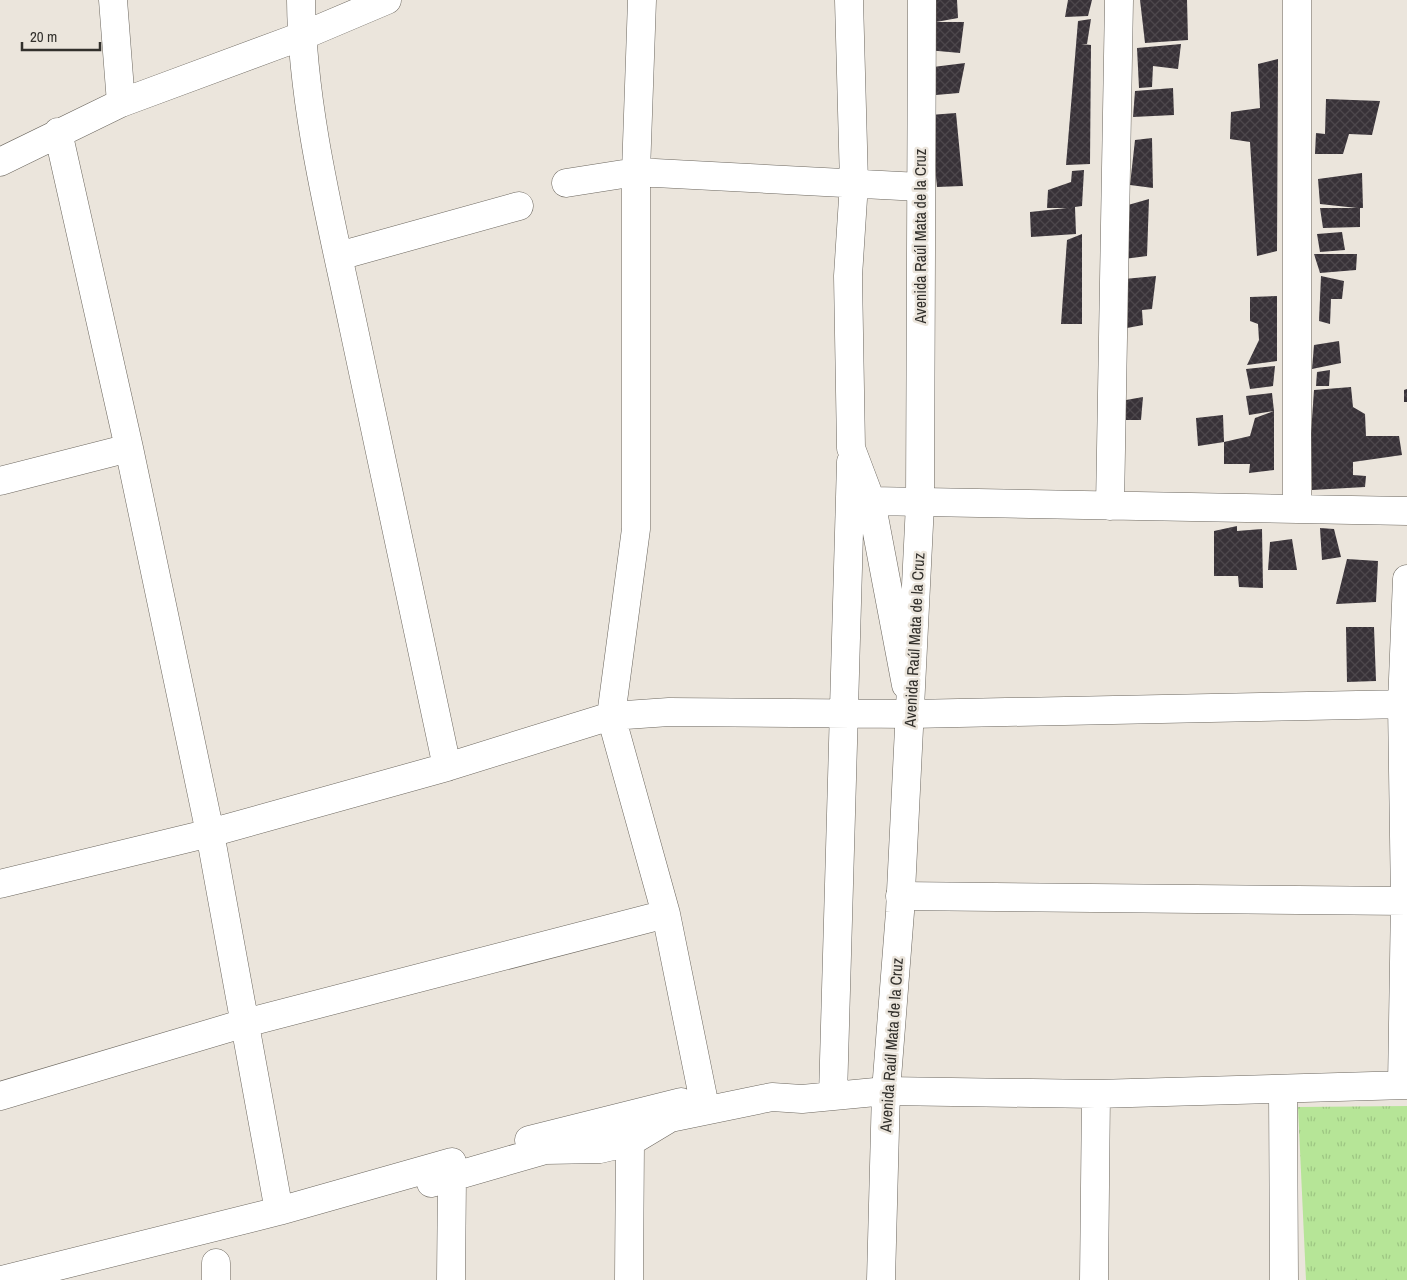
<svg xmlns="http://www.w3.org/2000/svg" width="1407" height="1280" font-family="'Archivo Narrow',sans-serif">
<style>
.park{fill:url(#park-tufts)}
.building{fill:url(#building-cross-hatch)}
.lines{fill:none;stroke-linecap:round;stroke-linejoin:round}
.minor-casing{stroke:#6c675f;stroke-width:29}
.tertiary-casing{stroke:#6c675f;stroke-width:29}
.minor{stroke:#fff;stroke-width:28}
.tertiary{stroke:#fff;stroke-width:28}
.labels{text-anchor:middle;stroke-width:5;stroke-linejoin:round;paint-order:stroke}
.street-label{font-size:16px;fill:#32302c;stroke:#ebe5dc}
</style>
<defs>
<pattern id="park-tufts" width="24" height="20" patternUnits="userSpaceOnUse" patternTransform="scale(1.25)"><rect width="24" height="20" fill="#b6e597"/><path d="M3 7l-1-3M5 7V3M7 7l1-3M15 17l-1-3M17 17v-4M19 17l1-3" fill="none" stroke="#9dc582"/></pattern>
<pattern id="building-cross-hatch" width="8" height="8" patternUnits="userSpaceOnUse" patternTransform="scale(1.25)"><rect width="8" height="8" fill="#383238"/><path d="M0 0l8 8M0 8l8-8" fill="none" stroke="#4d474c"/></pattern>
</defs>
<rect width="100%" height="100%" fill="#ebe5dc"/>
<path class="park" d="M1407,1106v174h-101l-8,-173z"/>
<path class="building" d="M936,0h21l1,18 -22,4z
M1068,0h24l-4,16 -23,1z
M1140,0h47l1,40 -43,3z
M1091,19l-4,25h-6l10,1 -1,119 -24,1 12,-144z
M931,22h33l-4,31 -33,-3z
M1181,44l-3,25 -25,-3 -1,21 -13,1 -2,-40z
M1278,59l-1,192 -20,5 -7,-114 -20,-3 1,-27 29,-4 -2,-44z
M965,63l-6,30 -35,3 1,-28z
M1173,88l1,27 -41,2 2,-26z
M1326,99l54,2 -8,34 -23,-1 -6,20h-28l1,-21 9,1z
M956,113l7,73 -26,1 -7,-72z
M1152,138l1,50 -23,-3 5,-45z
M1084,170l-2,36 -7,1 1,27 -45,3 -1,-25 37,-4h-20l1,-18 23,-8 1,-11z
M1362,173l1,35h-3v19l-37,1 -3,-20h37l-37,-4 -2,-25z
M1149,199l-2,57 -23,3 4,-54z
M1342,232l3,18 -25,2 -3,-18z
M1082,234v90h-21l6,-84z
M1314,254h43l-1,16 -36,3z
M1156,276l-4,33 -10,1 1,15 -16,3 -3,-49z
M1321,276l23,5 -2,18h-11l-1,25 -11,-3z
M1277,296v65l-30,4 12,-25 -1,-16 -8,-3v-24z
M1339,341l2,22 -29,6 2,-24z
M1275,366l-2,20 -23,3 -4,-20z
M1330,370l-1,16h-13l1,-14z
M1351,387l2,20 12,7 1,22h33l3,19 -49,7v13l13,1 -1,11 -53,3 -1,-57 3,-43z
M1407,389v13h-3v-12z
M1272,393l2,18 -25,4 -3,-19z
M1143,397l-2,23h-18l3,-20z
M1274,411v59l-25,3 1,-9h-26v-22l26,-6 5,-18z
M1223,415l1,27 -26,4 -2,-28z
M1237,526v5l25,-2 1,59 -24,-1 -1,-11h-24v-45z
M1320,528l14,1 7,28 -19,3z
M1292,539l5,31h-29l2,-28z
M1347,559l31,2 -2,41 -40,2z
M1346,627h28l2,54 -29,1z"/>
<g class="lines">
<g class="minor-casing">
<path id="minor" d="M113,0l8,103
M301,0c1,107 30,221 52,325 32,148 63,295 94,442
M642,0l-6,172v357l-25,187 55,198 37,183
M849,0l5,183 -6,93 3,172 20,53 35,184
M58,132l71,316 81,385 69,378
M0,162l121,-59 181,-67 85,-36
M566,183l70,-11 284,15
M339,256l180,-50
M0,481l129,-33
M871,501l536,10
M1110,506l9,-506
M1297,509v-509
M0,884l210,-51 237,-66 164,-51 58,-4 242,2 496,-10
M900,896l507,5
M1402,1085l3,-184 -3,-197 5,-125
M1283,1090l1,190
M0,1096l245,-73 421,-109
M833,1096l18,-634
M529,1140l152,-38
M431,1183l114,-33 55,-1 30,-7 40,-24 102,-21 30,2 84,-8 210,3 311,-9
M216,1263v17
M2,1280l277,-69 173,-49
M451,1280l1,-103
M629,1280l1,-138
M1094,1280l2,-186"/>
</g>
<g class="tertiary-casing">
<path id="tertiary" d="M881,1280l5,-189 14,-179 20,-408 2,-504"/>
</g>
<use href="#minor" class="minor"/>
<use href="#tertiary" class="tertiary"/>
</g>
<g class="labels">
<g class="street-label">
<text transform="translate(920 236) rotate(-90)" y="6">Avenida Raúl Mata de la Cruz</text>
<text transform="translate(914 640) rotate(-87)" y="6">Avenida Raúl Mata de la Cruz</text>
<text transform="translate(891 1045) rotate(-86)" y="6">Avenida Raúl Mata de la Cruz</text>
</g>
</g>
<path d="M22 42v8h78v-8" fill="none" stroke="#32302c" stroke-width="2.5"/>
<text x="30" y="42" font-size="15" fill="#32302c" stroke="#ebe5dc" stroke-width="4" paint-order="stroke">20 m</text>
</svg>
